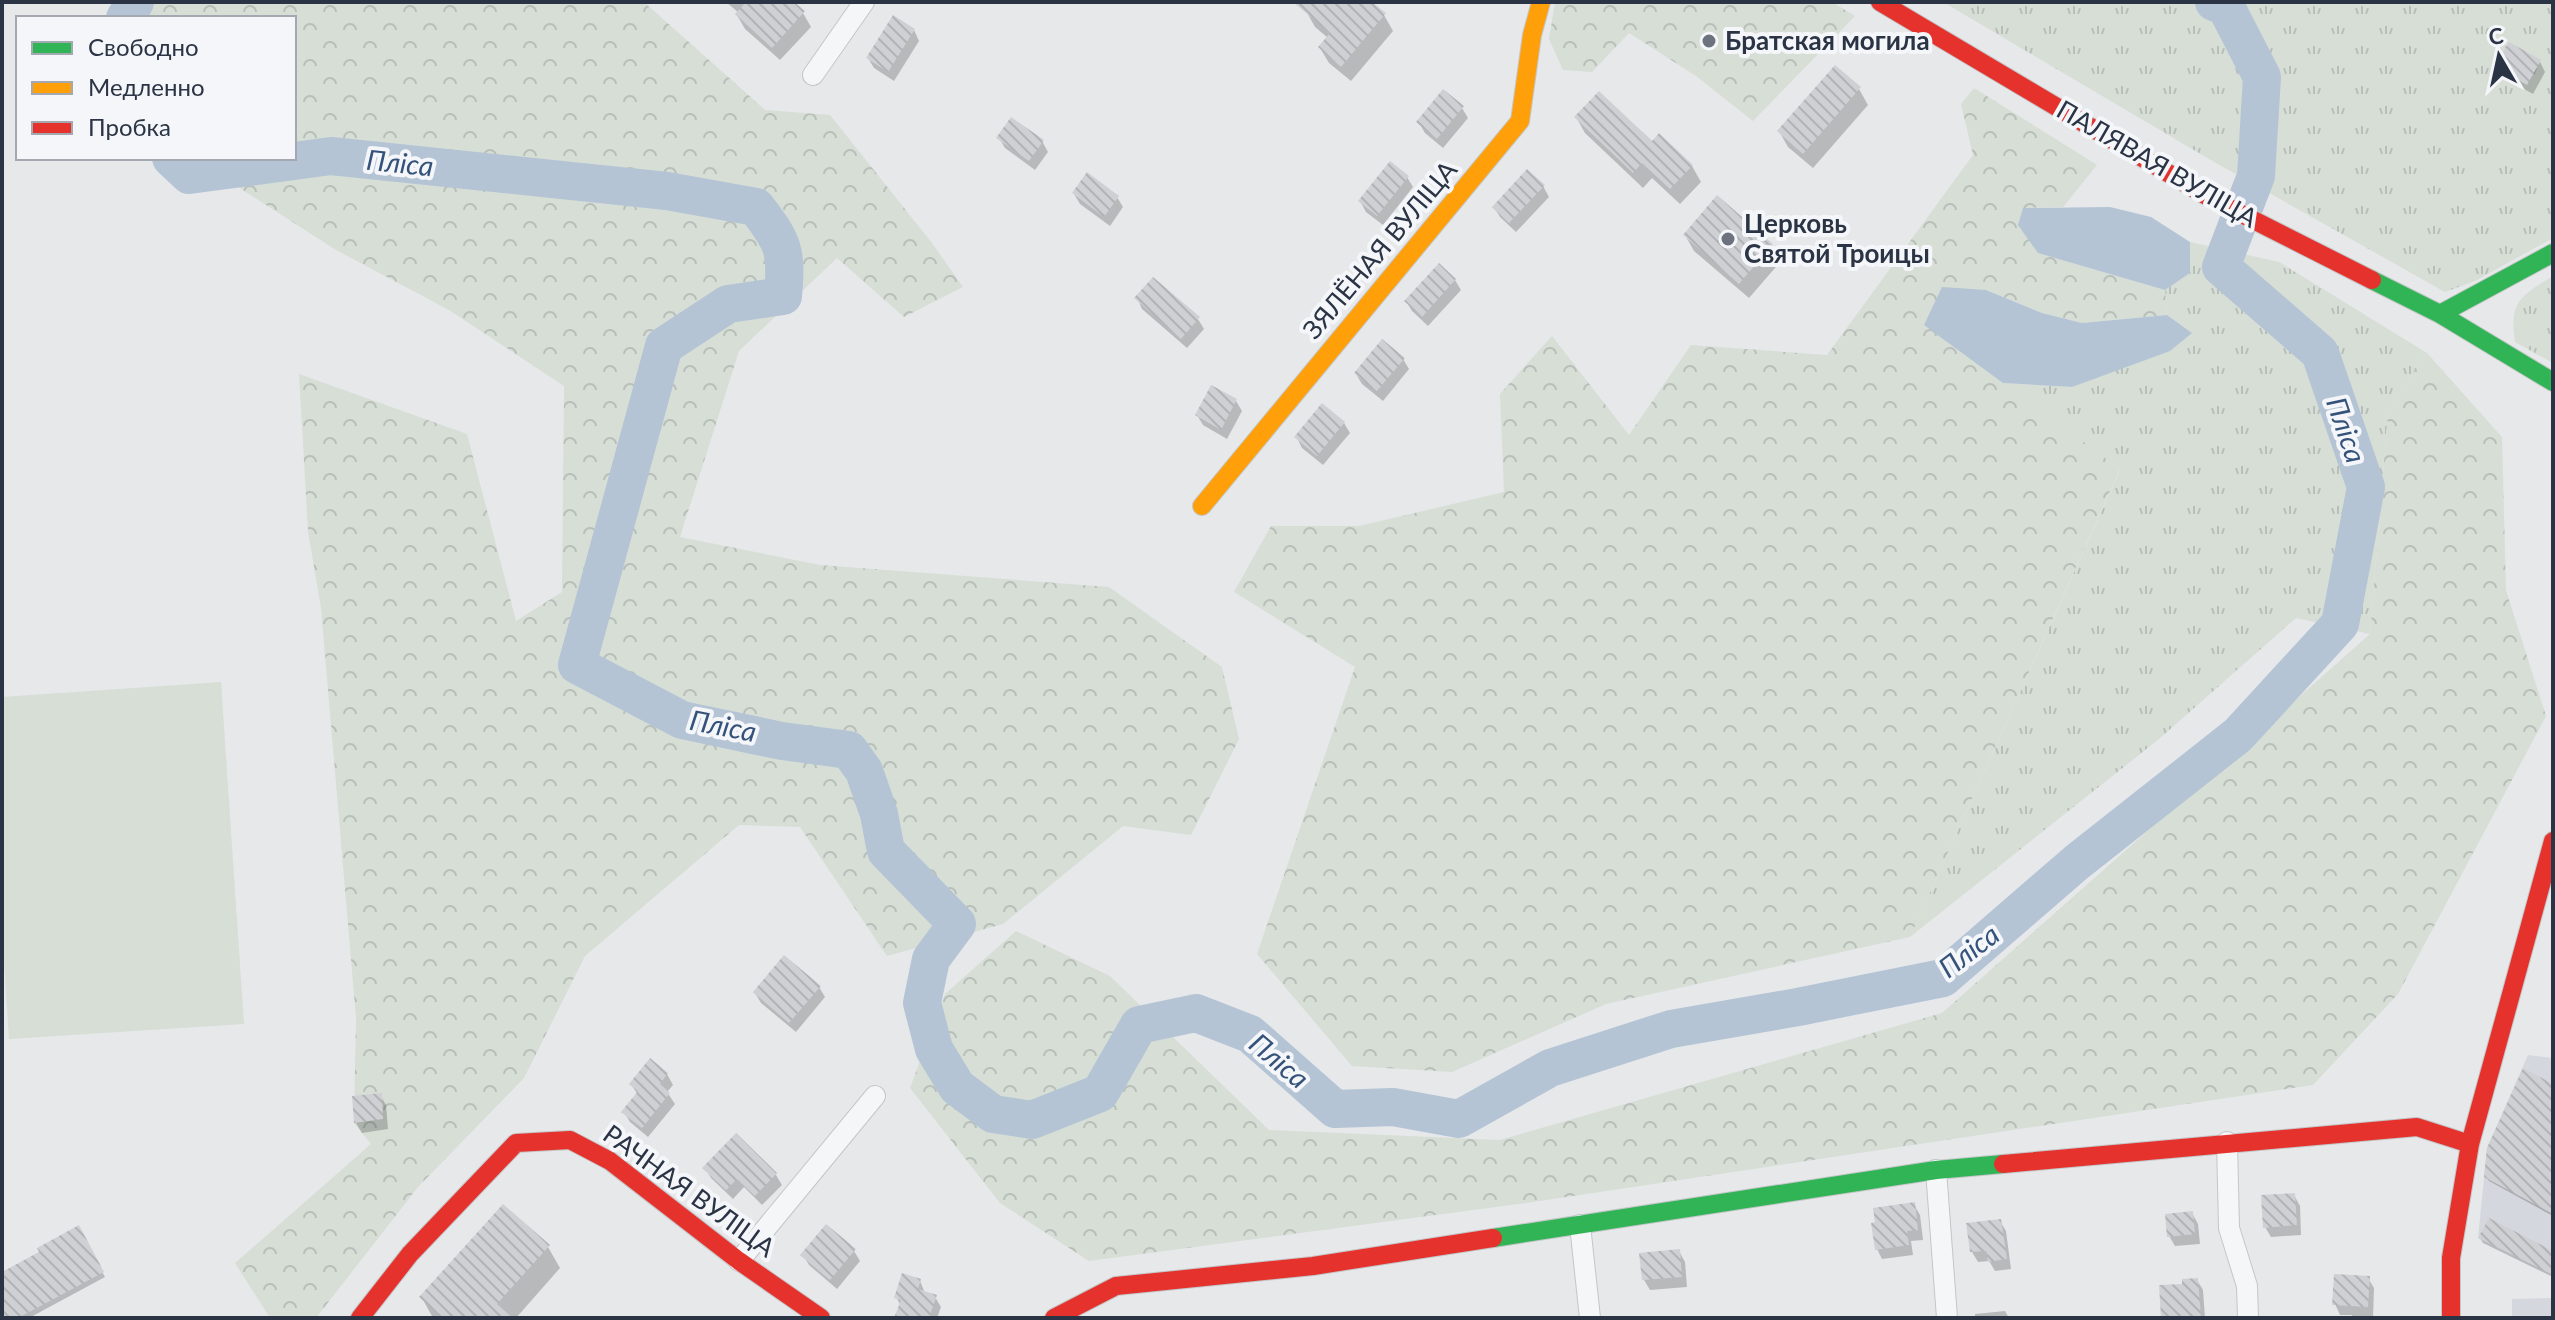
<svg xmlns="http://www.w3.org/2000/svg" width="2555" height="1320" font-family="Lato,sans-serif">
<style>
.built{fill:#d4d7dd}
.grass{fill:url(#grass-tufts)}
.forest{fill:url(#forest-crowns)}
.pitch{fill:#d6ded6}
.water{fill:#b4c4d5}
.shadow{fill:#0003}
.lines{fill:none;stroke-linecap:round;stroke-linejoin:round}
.river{stroke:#b4c4d5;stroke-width:38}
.building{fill:url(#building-back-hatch)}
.street-casing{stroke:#c4c6c8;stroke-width:22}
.fast-casing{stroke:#c4c6c8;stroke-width:20}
.slow-casing{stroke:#c4c6c8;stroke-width:20}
.jam-casing{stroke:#c4c6c8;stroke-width:20}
.street{stroke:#f5f6f7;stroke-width:20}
.fast{stroke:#30b455;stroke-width:18}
.slow{stroke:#ff9f0a;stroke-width:18}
.jam{stroke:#e5322d;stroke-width:18}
.poi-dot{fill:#6c737f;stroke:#f4f6f9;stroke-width:3}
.labels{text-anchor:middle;stroke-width:8;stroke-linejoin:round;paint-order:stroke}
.poi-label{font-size:26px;font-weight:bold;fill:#2b3445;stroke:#f4f6f9;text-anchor:start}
.street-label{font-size:26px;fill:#2b3445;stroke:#f4f6f9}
.water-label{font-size:28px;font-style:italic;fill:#34527a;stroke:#f4f6f9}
</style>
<defs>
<pattern id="grass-tufts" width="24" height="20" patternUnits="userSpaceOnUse" patternTransform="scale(2)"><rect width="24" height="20" fill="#d6ded6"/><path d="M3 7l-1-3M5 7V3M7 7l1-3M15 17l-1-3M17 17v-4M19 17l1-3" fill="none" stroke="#b8bfb9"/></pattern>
<pattern id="forest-crowns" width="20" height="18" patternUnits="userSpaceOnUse" patternTransform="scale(2)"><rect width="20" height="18" fill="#d6ded6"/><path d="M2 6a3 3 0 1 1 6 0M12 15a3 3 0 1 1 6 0" fill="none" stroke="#b8bfb9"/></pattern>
<pattern id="building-back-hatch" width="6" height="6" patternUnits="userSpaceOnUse" patternTransform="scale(2)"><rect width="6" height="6" fill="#ced0d3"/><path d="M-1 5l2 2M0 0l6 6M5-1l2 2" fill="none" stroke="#b1b3b6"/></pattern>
</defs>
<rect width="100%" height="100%" fill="#e6e8ea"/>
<path class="built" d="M2528,1055l25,3v217l-75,-37 9,-90z
M2553,1298v20h-41v-19z"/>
<path class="grass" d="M1943,2h610v236l-78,43 -30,11 -236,-133z
M2190,242l89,20 148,91 -39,59 -18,222 -74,-16 -137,121 -249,198 210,-467 -117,-87 69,4 120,-54 -25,-18 -2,-25 25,-17z
M2553,276v87l-38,-21c-6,-41 6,-46 38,-66z"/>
<path class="forest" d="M154,2h490l121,108 65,5 102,128 31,44 -59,30 -67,-59 -98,93 -59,186 140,28 289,22 113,80 17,72 -48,96 -68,-9 -120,98 -116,32 -87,-129 -61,-2 -154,131 -61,122 -106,109 -102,131h-46l-35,-55 136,-119 -17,-21 2,-105 -35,-410 -13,-77 -9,-157 168,60 49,187 46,-29 2,-206 -115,-76 -113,-60 -143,-92h101v-140h-145v-10z
M1555,2h277l23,14 -102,105 -57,-45 -67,-43 -37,39 -29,-2 -14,-31z
M1974,88l123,77 -34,42 -40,1 15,44 127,38 2,25 -85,8 -40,-10 -56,-23 -61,34 195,145 -210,468 -304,67 -154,68 -100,-6 -95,-112 98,-287 -121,-75 37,-66h88l145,-34 -4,-98 52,-58 77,99 62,-90 136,10 146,-200 -12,-51z
M2427,353l75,84 4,153 40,126 -148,278 -85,91 -780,117 -444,59 -89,-58 -90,-115 35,-94 71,-63 94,45 159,154 231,10 442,-127 428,-379 18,-222z"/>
<path class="pitch" d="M221,682l23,342 -235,15 -7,-108v-234z"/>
<path class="water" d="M2110,207l41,10 39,25v31l-25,17 -127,-37 -20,-28 5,-17z
M1942,287l44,3 56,23 40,10 85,-8 25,18 -22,18 -98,36 -69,-4 -79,-58z"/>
<path class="shadow" d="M726,2h65l12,11 8,14 -31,33 -35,-31 -8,-14 2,-2z
M1313,2h56l15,13 9,16 -42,50 -22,-18 -9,-15 8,-10 -13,-11 -9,-16z
M914,30l5,11 -25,40 -20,-13 -6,-10z
M2540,62l5,10 -12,22 -29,-16 -6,-11z
M1859,89l9,16 -55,63 -25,-21 -9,-16z
M1462,108l6,10 -25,30 -18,-15 -6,-10z
M1576,117l76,27 7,-8 33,30 9,16 -21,22 -28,-26 -9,10 -58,-55z
M999,138l43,3 6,11 -13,18 -30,-22z
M1407,177l6,10 -30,38 -17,-13 -6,-11z
M1543,186l6,11 -33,35 -16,-15 -6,-10z
M1074,194l43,3 6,10 -13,19 -30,-22z
M1685,235l87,10 9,16 -32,37 -55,-47z
M1455,280l6,10 -33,36 -16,-15 -6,-10z
M1137,298l61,21 6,10 -17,19 -45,-39z
M1403,359l6,10 -26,32 -21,-17 -6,-10z
M1236,401l6,10 -15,28 -24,-14 -6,-10z
M1344,423l6,10 -27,32 -21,-17 -5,-10z
M819,987l6,10 -29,35 -35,-29 -6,-10z
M667,1074l6,11 -6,7 8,12 -27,33 -18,-15 -6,-10 14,-17 -7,-11z
M2553,1087v129l-64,-35 -3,-5z
M380,1095l6,10 2,24 -26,4 -6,-10z
M736,1136l40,39 6,10 -20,20 -18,-18 -11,12 -22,-21 -6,-10z
M2294,1195l6,11 1,29 -30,2 -6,-10z
M1914,1205l6,10 3,25 -12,1 2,14 -31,4 -5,-10z
M2192,1213l6,11 2,20 -25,2 -6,-10z
M2000,1221l6,10 5,38 -16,2 -6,-10 -11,1 -6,-10z
M78,1228l27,49 -76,41h-27v-44l40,-22z
M2480,1238l73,15v24l-70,-34z
M548,1247l12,21 -44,50h-83l-11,-20z
M854,1251l6,10 -23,28 -28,-24 -6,-10z
M1679,1251l6,11 2,25 -37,3 -6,-10z
M2368,1278l6,10 -1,30h-21v-3h-12l-5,-11z
M2197,1280l6,10 2,28h-42l21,-32z
M920,1281l5,12 10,4 6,10 -4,11h-40l4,-12 -5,-9z
M2005,1311l4,7h-34v-4z"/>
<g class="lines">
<path class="river" d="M125,18l10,-16
M171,158l18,17 142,-19 336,35 89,16c28,36 31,44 27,89l-55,8 -64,42 -87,319 105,55 100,21 67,9 15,21 15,43 7,37 71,73 -26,35 -9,44 12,46 23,38 36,27 39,6 68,-27 39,-68 57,-12 54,21 85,75 58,-2 66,12 91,-51 121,-39 127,-22 145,-29 134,-116 161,-127 102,-111 26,-137 -46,-134 -99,-86 35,-91 6,-99 -36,-70 -12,-5"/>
</g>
<path class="building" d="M746,2h48l11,9 -33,37 -37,-34z
M1293,2h79l14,11 -45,54 -23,-20 12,-14z
M893,15l22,14 -27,43 -22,-14z
M2509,42l32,18 -14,25 -32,-18z
M1835,65l26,22 -58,67 -26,-23z
M1443,89l21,17 -27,33 -21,-17z
M1599,91l53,50 7,-8 34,32 -23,24 -28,-26 -9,10 -59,-56z
M1011,117l33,23 -15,21 -33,-23z
M1390,161l19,15 -32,40 -19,-15z
M1527,169l18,16 -36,38 -17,-16z
M1087,172l32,24 -15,21 -32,-24z
M1717,195l56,49 -34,40 -56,-49z
M1439,263l17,16 -34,38 -18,-16z
M1153,277l47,40 -19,22 -47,-41z
M1382,339l23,19 -29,34 -22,-19z
M1211,385l26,14 -16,31 -26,-15z
M1322,403l23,19 -28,34 -23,-19z
M784,955l37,31 -32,37 -36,-31z
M650,1058l18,15 -8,11 10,9 -28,35 -21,-16 17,-21 -9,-7z
M2523,1068l30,16v130l-69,-37 3,-29z
M382,1093l1,26 -29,4 -2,-27z
M736,1133l41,40 -22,23 -18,-17 -11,11 -24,-22z
M2295,1193l2,32 -34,3 -2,-33z
M1915,1202l3,28 -11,1 2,14 -34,5 -4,-27 4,-1 -2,-14z
M503,1204l47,41 -53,59 16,14h-71l-23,-21z
M2193,1211l2,23 -28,3 -2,-23z
M2489,1218l64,33v24l-75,-37z
M2001,1219l6,40 -19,3 -2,-11 -16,1 -4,-29z
M826,1224l30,25 -26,31 -30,-25z
M79,1225l25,47 -86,46h-16v-46l37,-20 -2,-4z
M1680,1249l2,28 -40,3 -3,-27z
M902,1273l19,6 -3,10 19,6 -8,23h-35l7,-18 -7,-2z
M2334,1274l36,2 -2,31 -36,-2z
M2198,1278l3,40h-40l-2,-33 23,-1v-5z"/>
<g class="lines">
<g class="street-casing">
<path id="street" d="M813,75l51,-73
M2227,1142l2,86 18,58 1,32
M1936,1170l11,148
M1580,1225l10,93
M739,1261l136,-165"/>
</g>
<g class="fast-casing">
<path id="fast" d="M2372,280l68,34 113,68
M2440,314l113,-61
M1493,1238l443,-68 67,-6"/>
</g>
<g class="slow-casing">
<path id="slow" d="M1202,506l318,-385 12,-86 9,-33"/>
</g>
<g class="jam-casing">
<path id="jam" d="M1880,2l330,196 162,82
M2003,1164l414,-37 53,17
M360,1318l50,-64 106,-111 54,-3 40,21 129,100 82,57
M1054,1318l62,-32 197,-20 180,-28
M2451,1318v-60l19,-114 83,-303"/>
</g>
<use href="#street" class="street"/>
<use href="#fast" class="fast"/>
<use href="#slow" class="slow"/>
<use href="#jam" class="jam"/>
</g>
<g class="poi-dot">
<circle cx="1709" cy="41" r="8"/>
<circle cx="1728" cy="239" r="8"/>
</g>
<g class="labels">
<g class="poi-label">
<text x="1725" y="50">Братская могила</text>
<text x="1744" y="233">Церковь<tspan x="1744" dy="30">Святой Троицы</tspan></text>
</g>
<g class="street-label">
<text transform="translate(2157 164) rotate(30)" y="9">ПАЛЯВАЯ ВУЛІЦА</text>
<text transform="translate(1380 250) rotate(-50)" y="9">ЗЯЛЁНАЯ ВУЛІЦА</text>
<text transform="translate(689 1191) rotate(36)" y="9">РАЧНАЯ ВУЛІЦА</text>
</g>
<g class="water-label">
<text transform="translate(400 163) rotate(6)" y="10">Пліса</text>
<text transform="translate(2346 430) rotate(71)" y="10">Пліса</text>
<text transform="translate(723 726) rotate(11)" y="10">Пліса</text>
<text transform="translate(1969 951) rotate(-37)" y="10">Пліса</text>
<text transform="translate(1279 1061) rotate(40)" y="10">Пліса</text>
</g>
</g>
<rect width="2555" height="1320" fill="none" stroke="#2b3445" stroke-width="8"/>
<rect x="16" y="16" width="280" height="144" fill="#f4f6f9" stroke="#a4a8b1" stroke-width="2"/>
<rect x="32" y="42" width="40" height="12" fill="#30b455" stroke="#a4a8b1" stroke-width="2"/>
<text x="88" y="56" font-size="24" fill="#2b3445">Свободно</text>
<rect x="32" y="82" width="40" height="12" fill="#ff9f0a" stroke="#a4a8b1" stroke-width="2"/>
<text x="88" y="96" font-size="24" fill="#2b3445">Медленно</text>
<rect x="32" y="122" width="40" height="12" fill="#e5322d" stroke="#a4a8b1" stroke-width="2"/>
<text x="88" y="136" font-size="24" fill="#2b3445">Пробка</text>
<g transform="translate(2499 56) rotate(351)" stroke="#f4f6f9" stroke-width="6" paint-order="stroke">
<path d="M0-6L14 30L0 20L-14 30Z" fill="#2b3445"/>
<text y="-12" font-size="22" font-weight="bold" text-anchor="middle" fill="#2b3445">С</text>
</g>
</svg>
